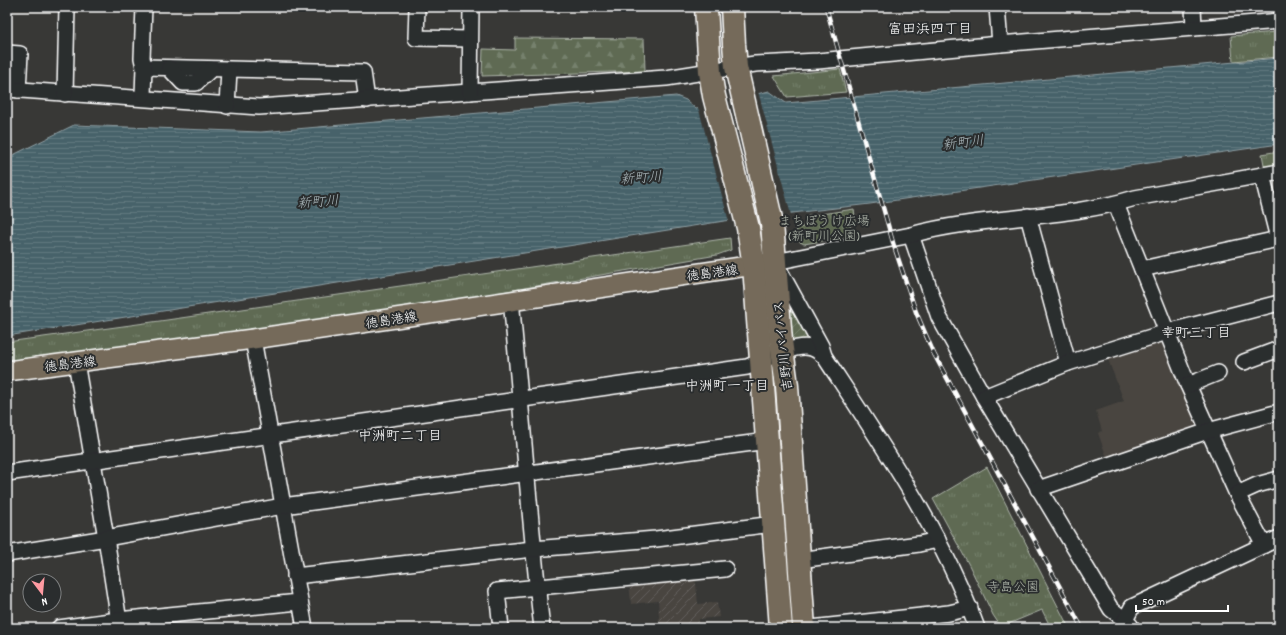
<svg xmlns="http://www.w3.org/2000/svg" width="1286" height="635" font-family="Dekko,'Klee One',sans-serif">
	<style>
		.built { fill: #494540 }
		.industrial { fill: url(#industrial-furrows) }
		.forest { fill: url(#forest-firs); stroke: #aeb5a9 }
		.park { fill: url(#park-tufts); stroke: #aeb5a9 }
		.garden { fill: url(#garden-furrows); stroke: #aeb5a9 }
		.water { fill: url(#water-rules); stroke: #90a1a6 }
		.pier { fill: #383836 }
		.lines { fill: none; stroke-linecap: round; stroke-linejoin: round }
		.minor-casing { stroke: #fff; stroke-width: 18 }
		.major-casing { stroke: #fff; stroke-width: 22 }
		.highway-casing { stroke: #fff; stroke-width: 25 }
		.minor { stroke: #2a2d2e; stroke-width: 15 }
		.major { stroke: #746a5a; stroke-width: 19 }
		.highway { stroke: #746a5a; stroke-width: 22 }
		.rail-casing { stroke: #fff; stroke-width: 4.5 }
		.rail { stroke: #2a2d2e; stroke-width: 3; stroke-dasharray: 9; stroke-linecap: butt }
		.labels { text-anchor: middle; stroke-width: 4; stroke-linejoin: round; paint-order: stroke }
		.park-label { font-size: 13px; fill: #aeb5a9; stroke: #2a2d2e }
		.street-label { font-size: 13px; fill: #fff; stroke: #2a2d2e }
		.neighbourhood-label { font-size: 14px; fill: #fff; stroke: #2a2d2e }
		.water-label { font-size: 14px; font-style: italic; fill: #acb8bc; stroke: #2a2d2e }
	</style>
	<defs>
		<pattern id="industrial-furrows" width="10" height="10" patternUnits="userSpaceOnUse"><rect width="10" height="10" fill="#494540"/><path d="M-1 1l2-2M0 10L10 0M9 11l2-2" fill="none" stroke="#64615d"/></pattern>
		<pattern id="forest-firs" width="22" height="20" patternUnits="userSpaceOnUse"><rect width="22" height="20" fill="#5e6b53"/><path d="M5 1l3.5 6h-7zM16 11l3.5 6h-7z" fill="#76816d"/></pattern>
		<pattern id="park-tufts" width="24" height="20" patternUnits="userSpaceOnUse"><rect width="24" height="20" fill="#5e6b53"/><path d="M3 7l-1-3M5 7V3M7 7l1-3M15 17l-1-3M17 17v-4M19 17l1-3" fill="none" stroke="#76816d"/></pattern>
		<pattern id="garden-furrows" width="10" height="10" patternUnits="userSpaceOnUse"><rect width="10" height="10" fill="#5e6b53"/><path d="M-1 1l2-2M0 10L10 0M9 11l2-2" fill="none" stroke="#76816d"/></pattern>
		<pattern id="water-rules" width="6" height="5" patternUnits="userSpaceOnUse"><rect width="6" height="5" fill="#46626a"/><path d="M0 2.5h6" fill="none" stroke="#627a80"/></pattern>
	</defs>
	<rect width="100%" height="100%" fill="#383836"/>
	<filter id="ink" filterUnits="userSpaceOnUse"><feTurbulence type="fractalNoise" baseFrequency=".025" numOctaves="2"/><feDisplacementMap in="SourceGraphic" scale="8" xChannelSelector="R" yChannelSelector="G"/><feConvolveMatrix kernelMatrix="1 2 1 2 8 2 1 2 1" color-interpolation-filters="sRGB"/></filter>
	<g filter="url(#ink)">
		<path class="built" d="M1164 337 1202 428 1107 458 1098 433 1102 431 1096 411 1124 401 1107 357Z"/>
		<path class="industrial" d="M695 574 698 604 717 602 719 617 699 619V628H660L658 601 631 604 629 581Z"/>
		<path class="forest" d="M515 38 644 39 645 71 482 76 483 49 515 50Z"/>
		<g class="park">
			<path d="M1276 32 1279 34V57L1233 61 1231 36Z"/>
			<path d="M840 69 846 92 787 97 774 76Z"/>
			<path d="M1279 151V167L1265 170 1262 154Z"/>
			<path d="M854 209 856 224H850L851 236 804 244 800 242 796 228 803 227 808 216Z"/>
			<path d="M730 238 731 250 717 255 356 317 7 364V342L167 320Z"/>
			<path d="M987 467 1069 628H1051L1042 610 1001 627 993 615 969 565 933 499Z"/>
		</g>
		<path class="garden" d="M794 311 810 340 792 342 790 312Z"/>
		<path class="water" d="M1279 58V144L870 204 724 221 7 336V158L74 125 261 132 676 96 686 100 696 109 769 91 786 103Z"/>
		<path class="pier" d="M758 91 791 215 729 222 699 110 697 107Z"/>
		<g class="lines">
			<defs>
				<g id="minor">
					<path d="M417 7 416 38 470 39"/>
					<path d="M997 7 1000 44"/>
					<path d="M1193 7 1194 28"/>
					<path d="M7 53 20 54 18 90"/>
					<path d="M144 67 363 72 367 100"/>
					<path d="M169 68 183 83H196L211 69"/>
					<path d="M7 89 259 107 666 78 755 64 818 61 1000 44 1279 21"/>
					<path d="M470 92 471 7"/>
					<path d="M65 94 67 7"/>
					<path d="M143 95 144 67 142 58 144 7"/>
					<path d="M227 106 229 70"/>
					<path d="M1262 175 1279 242"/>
					<path d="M1116 204 1188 385 1237 494 1264 545"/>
					<path d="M1028 216 1068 363"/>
					<path d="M911 235 939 317 984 397 1111 609 1125 620"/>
					<path d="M1142 269 1278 239"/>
					<path d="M511 300C522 410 529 519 542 628"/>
					<path d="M253 339 305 628"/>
					<path d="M76 362 106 538 120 628"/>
					<path d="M1244 362 1279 349"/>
					<path d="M1188 385 1218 373"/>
					<path d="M984 397 1068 363 1167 332 1279 303"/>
					<path d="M7 473 747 367C763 361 795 343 811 348 816 349 820 353 824 356"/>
					<path d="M1038 489 1208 431 1279 412"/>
					<path d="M1237 494 1257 485 1279 479"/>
					<path d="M7 554 106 538 283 506 767 441"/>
					<path d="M799 560 919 544 938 540"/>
					<path d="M295 576 533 549 656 539 773 524"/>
					<path d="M59 628 118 620 299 602"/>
					<path d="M501 628 497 591 725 569"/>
					<path d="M811 628 949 613 970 608"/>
					<path d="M977 628C941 530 881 443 824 356L821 346 775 262 911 235C984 215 1063 220 1135 198L1279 172"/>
					<path d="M1132 628 1130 625 1125 620 1132 607 1264 545 1279 538"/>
				</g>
				<path id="major" d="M7 371 253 339 768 263"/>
				<g id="highway">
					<path d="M706 7 710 72 714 96 748 228 754 266 781 628"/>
					<path d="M732 7 734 44 736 67 772 223 781 341 787 386 804 628"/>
				</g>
			</defs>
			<use href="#minor" class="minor-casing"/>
			<use href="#major" class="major-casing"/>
			<use href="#highway" class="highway-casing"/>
			<use href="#minor" class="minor"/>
			<use href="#major" class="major"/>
			<use href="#highway" class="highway"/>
			<defs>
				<path id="rail" d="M826 7 894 246 916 312 934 354 1082 628"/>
			</defs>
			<use href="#rail" class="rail-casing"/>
			<use href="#rail" class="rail"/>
		</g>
	</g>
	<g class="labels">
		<g class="park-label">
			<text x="824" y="225">まちぼうけ広場<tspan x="824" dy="15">(新町川公園)</tspan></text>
			<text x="1013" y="591">寺島公園</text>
		</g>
		<g class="street-label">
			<text transform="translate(712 272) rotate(-8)" y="5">徳島港線</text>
			<text transform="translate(391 319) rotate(-9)" y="5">徳島港線</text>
			<text transform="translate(782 346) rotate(-96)" y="5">吉野川バイパス</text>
			<text transform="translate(70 363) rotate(-7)" y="5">徳島港線</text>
		</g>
		<g class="neighbourhood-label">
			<text x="930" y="33">富田浜四丁目</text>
			<text x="1196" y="337">幸町三丁目</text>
			<text x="727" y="390">中洲町一丁目</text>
			<text x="400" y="440">中洲町二丁目</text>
		</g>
		<g class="water-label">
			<text transform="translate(963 142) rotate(-7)" y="5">新町川</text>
			<text transform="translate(641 177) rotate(-4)" y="5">新町川</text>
			<text transform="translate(318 201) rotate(-4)" y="5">新町川</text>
		</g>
	</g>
	<rect width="1286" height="635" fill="none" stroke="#2a2d2e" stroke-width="24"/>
	<rect x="12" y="12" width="1262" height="611" fill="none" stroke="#fff" stroke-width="1.5" filter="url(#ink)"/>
	<g transform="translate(42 593) rotate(164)"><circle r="19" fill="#2a2d2e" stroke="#7f8182"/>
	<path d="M0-3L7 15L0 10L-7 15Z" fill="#ff9aa2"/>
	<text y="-6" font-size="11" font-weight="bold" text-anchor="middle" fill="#ffffff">N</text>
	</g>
	<path d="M1136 605v6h92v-6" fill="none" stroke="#ffffff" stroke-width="2"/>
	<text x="1142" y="605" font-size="12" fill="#ffffff" stroke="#2a2d2e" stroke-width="3" paint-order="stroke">50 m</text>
</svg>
